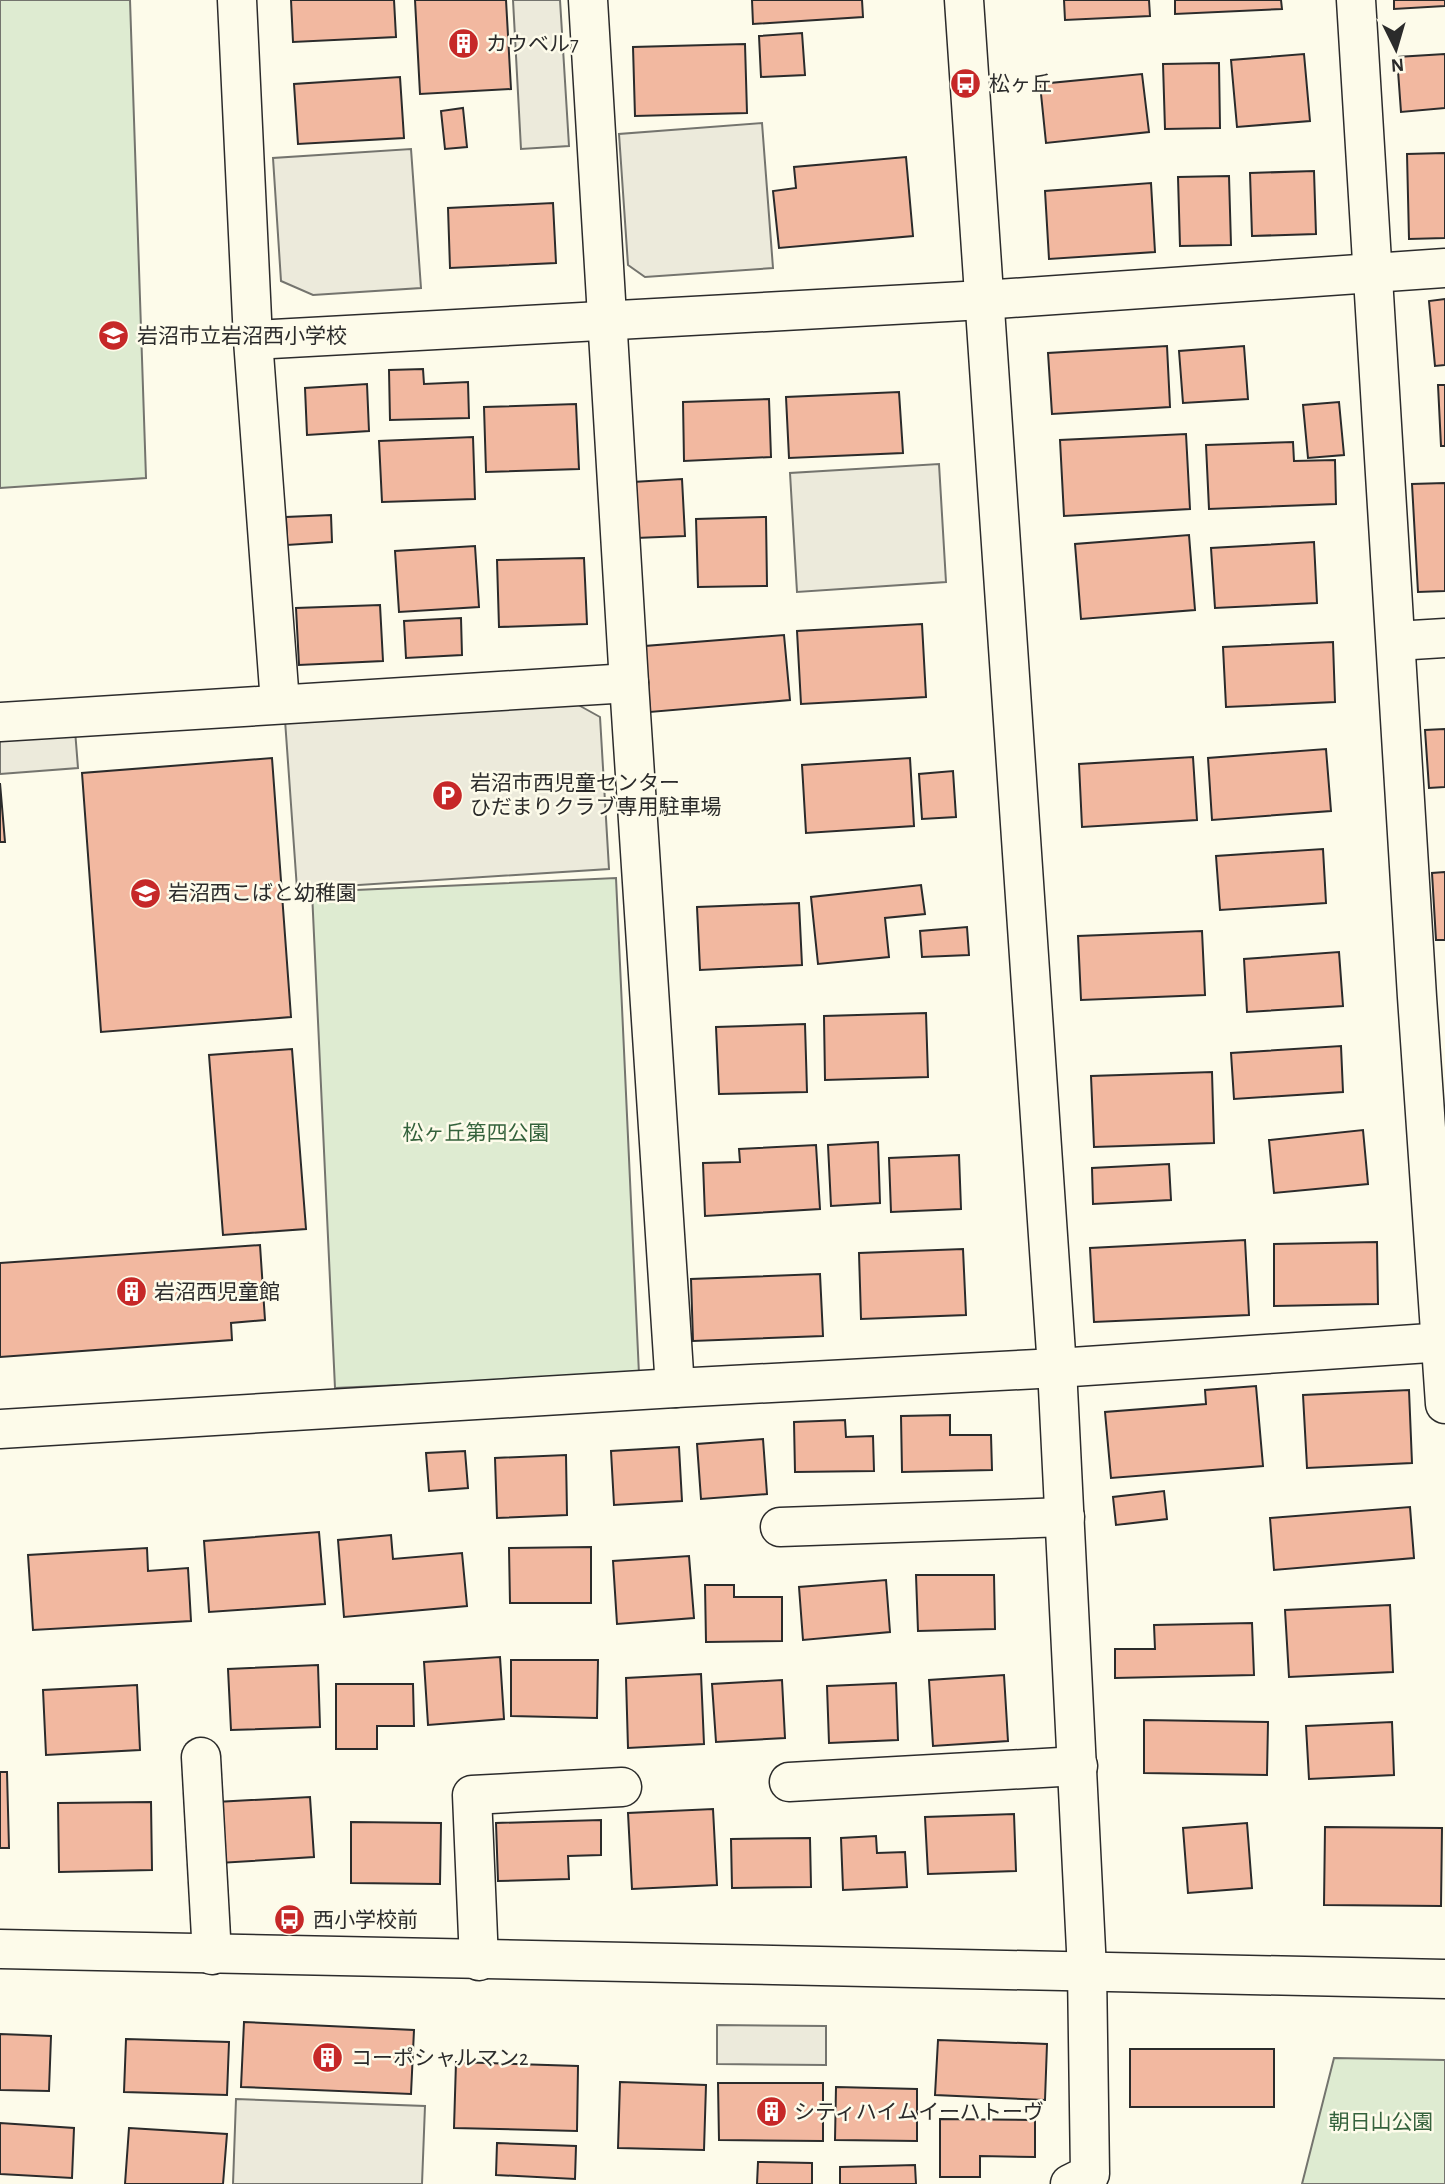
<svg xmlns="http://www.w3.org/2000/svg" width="1445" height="2184" font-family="'Alegreya Sans','Noto Sans JP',sans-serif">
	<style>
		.green { fill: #deebd1; stroke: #74746e; stroke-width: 2 }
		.parking { fill: #eceadb; stroke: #74746e; stroke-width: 2 }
		.building { fill: #f2b8a0; stroke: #2b2b2b; stroke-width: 2 }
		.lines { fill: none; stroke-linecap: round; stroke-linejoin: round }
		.street-casing { stroke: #2b2b2b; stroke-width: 41 }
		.secondary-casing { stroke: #2b2b2b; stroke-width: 41 }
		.street { stroke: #fdfbea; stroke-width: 38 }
		.secondary { stroke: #fdfbea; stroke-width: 38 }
		.labels { text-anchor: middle; stroke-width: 5; stroke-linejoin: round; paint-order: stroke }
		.poi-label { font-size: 21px; fill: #2b2b2b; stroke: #fdfbea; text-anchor: start }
		.park-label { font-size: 21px; fill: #34623c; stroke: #fdfbea }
	</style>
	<rect width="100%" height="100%" fill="#fdfbea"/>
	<g class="green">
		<path d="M0 0H130L146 478 0 488Z"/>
		<path d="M616 878 639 1374 335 1388 312 892Z"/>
		<path d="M1334 2058 1445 2060V2184H1302Z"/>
	</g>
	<g class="parking">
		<path d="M513 0H560L569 146 521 149Z"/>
		<path d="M762 123 773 268 645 277 628 265 619 134Z"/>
		<path d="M411 149 421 288 313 295 281 281 273 158Z"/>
		<path d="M939 464 946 582 797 592 790 473Z"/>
		<path d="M573 702 600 717 609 869 297 889 285 720Z"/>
		<path d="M75 730 78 768 0 774V735Z"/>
		<path d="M717 2025 826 2026V2065L717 2064Z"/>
		<path d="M236 2099 425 2106 422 2184H233Z"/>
	</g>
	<g class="building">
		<path d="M291 0H394L396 37 293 42Z"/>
		<path d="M415 0H506L511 89 420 94Z"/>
		<path d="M752 0H862L863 17 753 24Z"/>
		<path d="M1064 0H1149L1150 16 1065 20Z"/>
		<path d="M1175 0H1281L1282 9 1175 14Z"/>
		<path d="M1394 0H1445V6L1394 9Z"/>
		<path d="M802 33 805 75 761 77 759 36Z"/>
		<path d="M745 44 747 113 635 116 633 47Z"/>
		<path d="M1304 54 1310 121 1237 127 1231 60Z"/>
		<path d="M1445 54V108L1401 112 1397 57Z"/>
		<path d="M1219 63 1220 128 1165 129 1163 64Z"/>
		<path d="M1142 74 1149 132 1046 143 1040 84Z"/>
		<path d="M400 77 404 138 298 144 294 84Z"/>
		<path d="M463 108 467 147 445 149 441 111Z"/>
		<path d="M1445 153V238L1409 239 1407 154Z"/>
		<path d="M906 157 913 236 779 248 773 191 796 188 794 167Z"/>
		<path d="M1314 171 1316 234 1252 236 1250 173Z"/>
		<path d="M1229 176 1231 245 1180 246 1178 177Z"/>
		<path d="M1151 183 1155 252 1049 259 1045 191Z"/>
		<path d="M553 203 556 263 450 268 448 208Z"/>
		<path d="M1445 299V365L1435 366 1429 301Z"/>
		<path d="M1167 346 1170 407 1052 414 1048 353Z"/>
		<path d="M1244 346 1248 399 1183 403 1179 351Z"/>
		<path d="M423 369 424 384 468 382 469 418 390 420 389 370Z"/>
		<path d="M367 384 369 431 307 435 305 388Z"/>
		<path d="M1438 385H1445V446H1441Z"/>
		<path d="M899 392 903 453 789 458 786 397Z"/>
		<path d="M769 399 771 457 684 461 683 402Z"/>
		<path d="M1339 402 1344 455 1308 458 1303 405Z"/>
		<path d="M576 404 579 469 486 472 484 407Z"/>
		<path d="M1186 434 1190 509 1064 516 1060 440Z"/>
		<path d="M473 437 475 499 382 502 379 441Z"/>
		<path d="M1293 442 1294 461 1335 460 1336 504 1209 509 1206 445Z"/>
		<path d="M682 479 685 536 636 538 633 482Z"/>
		<path d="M1445 483V591L1418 592 1412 484Z"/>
		<path d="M331 515 332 542 287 545 286 517Z"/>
		<path d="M766 517 767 586 698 587 696 519Z"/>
		<path d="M1189 535 1195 610 1081 619 1075 544Z"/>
		<path d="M1314 542 1317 603 1215 608 1211 548Z"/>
		<path d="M475 546 479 607 399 612 395 551Z"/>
		<path d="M584 558 587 624 499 627 497 560Z"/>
		<path d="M380 605 383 661 299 665 296 608Z"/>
		<path d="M461 618 462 655 406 658 404 621Z"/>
		<path d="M922 624 926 697 801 704 797 631Z"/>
		<path d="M784 635 790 700 650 712 645 646Z"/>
		<path d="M1333 642 1335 702 1226 707 1223 647Z"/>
		<path d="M1445 729V787L1429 788 1425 730Z"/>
		<path d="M1326 749 1331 811 1212 820 1208 758Z"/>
		<path d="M1193 757 1197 820 1082 827 1079 764Z"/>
		<path d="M272 758 291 1017 101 1032 82 773Z"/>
		<path d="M910 758 914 826 806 833 802 765Z"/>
		<path d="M953 771 956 817 922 819 919 774Z"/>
		<path d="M0 783 5 842H0Z"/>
		<path d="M1323 849 1326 903 1220 910 1216 856Z"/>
		<path d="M1445 872V940H1436L1432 873Z"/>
		<path d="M921 885 925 914 885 918 889 957 818 964 811 897Z"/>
		<path d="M799 903 802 965 700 970 697 907Z"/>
		<path d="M967 927 969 955 922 957 920 931Z"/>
		<path d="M1202 931 1205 995 1081 1000 1078 936Z"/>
		<path d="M1339 952 1343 1006 1247 1012 1244 959Z"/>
		<path d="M926 1013 928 1077 825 1080 824 1016Z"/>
		<path d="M805 1024 807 1092 719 1094 716 1027Z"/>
		<path d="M1341 1046 1343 1092 1234 1099 1231 1053Z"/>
		<path d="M292 1049 306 1229 223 1235 209 1055Z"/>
		<path d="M1212 1072 1214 1143 1094 1147 1091 1076Z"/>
		<path d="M1363 1130 1368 1184 1274 1193 1269 1140Z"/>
		<path d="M878 1142 880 1203 831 1206 828 1145Z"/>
		<path d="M816 1145 820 1209 705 1216 703 1163 740 1162 739 1149Z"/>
		<path d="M959 1155 961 1209 891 1212 889 1158Z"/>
		<path d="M1169 1164 1171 1200 1093 1204 1092 1168Z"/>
		<path d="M1245 1240 1249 1315 1094 1322 1090 1248Z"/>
		<path d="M1377 1242 1378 1304 1274 1306V1244Z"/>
		<path d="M260 1245 265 1320 231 1323 232 1340 0 1357V1263Z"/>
		<path d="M963 1249 966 1315 861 1319 859 1253Z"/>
		<path d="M820 1274 823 1336 693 1341 691 1279Z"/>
		<path d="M1256 1386 1263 1466 1111 1478 1105 1412 1206 1404 1205 1390Z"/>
		<path d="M1409 1390 1412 1463 1307 1468 1303 1395Z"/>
		<path d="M950 1415V1435H991L992 1470 902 1472 901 1416Z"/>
		<path d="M845 1420 846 1437 873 1436 874 1471 795 1472 794 1422Z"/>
		<path d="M763 1439 767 1494 701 1499 697 1444Z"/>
		<path d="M679 1447 682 1501 614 1505 611 1451Z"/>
		<path d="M465 1451 468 1488 429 1491 426 1453Z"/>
		<path d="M566 1455 567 1515 497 1518 495 1458Z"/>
		<path d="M1164 1491 1167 1519 1116 1525 1113 1497Z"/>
		<path d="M1410 1507 1414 1558 1274 1570 1270 1518Z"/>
		<path d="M319 1532 325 1604 209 1612 204 1541Z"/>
		<path d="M391 1535 393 1559 462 1553 467 1606 344 1617 338 1540Z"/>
		<path d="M591 1547V1603H510L509 1548Z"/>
		<path d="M147 1548 148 1571 188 1568 191 1621 33 1630 28 1555Z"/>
		<path d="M689 1556 694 1618 617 1624 613 1561Z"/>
		<path d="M916 1575H994L995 1629 918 1631Z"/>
		<path d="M886 1580 890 1632 803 1640 799 1587Z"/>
		<path d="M705 1585H734V1597H782V1641L706 1642Z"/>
		<path d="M1390 1605 1393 1672 1289 1677 1285 1610Z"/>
		<path d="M1252 1623 1254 1675 1115 1678V1649H1155L1154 1625Z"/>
		<path d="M500 1657 504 1719 428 1725 424 1662Z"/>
		<path d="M511 1660H598L597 1718 511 1716Z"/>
		<path d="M318 1665 320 1727 231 1730 228 1669Z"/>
		<path d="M701 1674 704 1744 628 1748 626 1678Z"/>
		<path d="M1004 1675 1008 1741 933 1746 929 1680Z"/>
		<path d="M782 1680 785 1738 716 1742 712 1684Z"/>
		<path d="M896 1683 898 1740 829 1743 827 1686Z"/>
		<path d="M336 1684H413L414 1726H377V1749H336Z"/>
		<path d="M137 1685 140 1750 46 1755 43 1690Z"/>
		<path d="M1144 1720 1268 1722 1267 1775 1144 1773Z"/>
		<path d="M1392 1722 1394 1775 1309 1779 1306 1726Z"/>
		<path d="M0 1772H7L9 1848H0Z"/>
		<path d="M310 1797 314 1857 219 1863 216 1802Z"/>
		<path d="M151 1802 152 1870 59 1872 58 1803Z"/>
		<path d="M713 1809 717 1885 632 1889 628 1813Z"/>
		<path d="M1014 1814 1016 1871 928 1874 925 1817Z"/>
		<path d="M601 1820V1855L568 1856 569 1879 498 1881 496 1823Z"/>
		<path d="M351 1822 441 1823 440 1884 351 1883Z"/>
		<path d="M1247 1823 1252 1888 1188 1893 1183 1828Z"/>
		<path d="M1325 1827 1442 1828 1441 1906 1324 1905Z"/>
		<path d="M876 1836 877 1853 905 1852 907 1887 843 1890 841 1838Z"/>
		<path d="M810 1838 811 1887 732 1888 731 1839Z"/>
		<path d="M244 2022 414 2030 411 2094 241 2087Z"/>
		<path d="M0 2034 51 2036 49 2091 0 2090Z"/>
		<path d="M126 2039 229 2042 227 2095 124 2092Z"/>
		<path d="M938 2040 1047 2044 1045 2100 935 2095Z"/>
		<rect x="1130" y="2049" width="144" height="58"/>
		<path d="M456 2062 578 2066 577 2131 454 2128Z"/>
		<path d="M620 2082 706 2085 704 2150 618 2148Z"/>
		<path d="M718 2083H823V2141L719 2140Z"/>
		<path d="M836 2087 917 2089V2141L835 2140Z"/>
		<path d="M940 2119 1035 2120V2157L980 2156V2177H940Z"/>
		<path d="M0 2123 74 2128 72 2178 0 2174Z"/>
		<path d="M129 2128 227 2134 223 2184H125Z"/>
		<path d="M497 2143 576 2146 575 2179 496 2175Z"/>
		<path d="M758 2162 812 2163V2184H757Z"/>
		<path d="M915 2165 916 2184H840V2167Z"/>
	</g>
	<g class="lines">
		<defs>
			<g id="street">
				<path d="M237 0 253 340 280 703"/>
				<path d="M588 0 629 683 675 1388"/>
				<path d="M1356 0 1417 997 1445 1404"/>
				<path d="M253 340 983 300 1445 268"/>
				<path d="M1396 641 1445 638"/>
				<path d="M0 722 629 683"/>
				<path d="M0 1429 675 1388 1057 1368 1445 1342"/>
				<path d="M780 1527 1065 1517"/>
				<path d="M201 1757 212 1955"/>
				<path d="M789 1782 1078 1766"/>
				<path d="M479 1961 472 1795 622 1787"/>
				<path d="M1070 2184 1090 2174 1087 1970"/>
			</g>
			<g id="secondary">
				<path d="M964 0 1057 1368 1087 1970"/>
				<path d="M0 1949C482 1963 963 1965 1445 1979"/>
			</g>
		</defs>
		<use href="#street" class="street-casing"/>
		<use href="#secondary" class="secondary-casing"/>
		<use href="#street" class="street"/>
		<use href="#secondary" class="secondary"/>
	</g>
	<defs>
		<symbol id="building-disc" viewBox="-11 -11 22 22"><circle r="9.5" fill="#c62828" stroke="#fdfbea"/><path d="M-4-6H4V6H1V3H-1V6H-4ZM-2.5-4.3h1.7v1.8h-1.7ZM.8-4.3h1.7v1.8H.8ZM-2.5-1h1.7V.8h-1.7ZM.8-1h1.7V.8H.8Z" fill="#fff"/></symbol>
		<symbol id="bus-disc" viewBox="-11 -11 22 22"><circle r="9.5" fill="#c62828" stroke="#fdfbea"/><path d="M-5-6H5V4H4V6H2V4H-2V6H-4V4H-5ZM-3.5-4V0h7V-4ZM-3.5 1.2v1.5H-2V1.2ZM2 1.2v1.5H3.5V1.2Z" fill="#fff"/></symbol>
		<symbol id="school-disc" viewBox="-11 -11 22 22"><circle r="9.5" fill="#c62828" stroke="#fdfbea"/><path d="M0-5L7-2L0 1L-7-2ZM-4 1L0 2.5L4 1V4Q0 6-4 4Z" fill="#fff"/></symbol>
		<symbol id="parking-disc" viewBox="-11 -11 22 22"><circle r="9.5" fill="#c62828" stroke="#fdfbea"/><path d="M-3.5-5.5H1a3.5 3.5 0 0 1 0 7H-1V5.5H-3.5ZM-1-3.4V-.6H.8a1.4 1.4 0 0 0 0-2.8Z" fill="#fff"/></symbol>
	</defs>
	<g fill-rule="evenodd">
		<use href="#building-disc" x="446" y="26" width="35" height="35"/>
		<use href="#bus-disc" x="948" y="66" width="35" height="35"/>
		<use href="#school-disc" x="96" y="318" width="35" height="35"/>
		<use href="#parking-disc" x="430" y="778" width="35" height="35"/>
		<use href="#school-disc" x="128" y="876" width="35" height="35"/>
		<use href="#building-disc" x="114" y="1274" width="35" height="35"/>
		<use href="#bus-disc" x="272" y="1902" width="35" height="35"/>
		<use href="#building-disc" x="310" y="2040" width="35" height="35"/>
		<use href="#building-disc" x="754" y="2094" width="35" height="35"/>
	</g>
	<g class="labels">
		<g class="poi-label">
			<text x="486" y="51">カウベル7</text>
			<text x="989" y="91">松ヶ丘</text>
			<text x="137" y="343">岩沼市立岩沼西小学校</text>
			<text x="470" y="790">岩沼市西児童センター<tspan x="470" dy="24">ひだまりクラブ専用駐車場</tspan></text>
			<text x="168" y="900">岩沼西こばと幼稚園</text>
			<text x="154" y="1299">岩沼西児童館</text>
			<text x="313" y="1927">西小学校前</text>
			<text x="351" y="2065">コーポシャルマン2</text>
			<text x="794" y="2119">シティハイムイーハトーヴ</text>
		</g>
		<g class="park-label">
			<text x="476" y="1140">松ヶ丘第四公園</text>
			<text x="1381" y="2129">朝日山公園</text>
		</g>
	</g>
	<g transform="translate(1396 49) rotate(175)" stroke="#fdfbea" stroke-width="5" paint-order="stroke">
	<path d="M0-5L12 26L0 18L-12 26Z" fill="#2b2b2b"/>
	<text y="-10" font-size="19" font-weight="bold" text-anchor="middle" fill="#2b2b2b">N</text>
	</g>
</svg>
